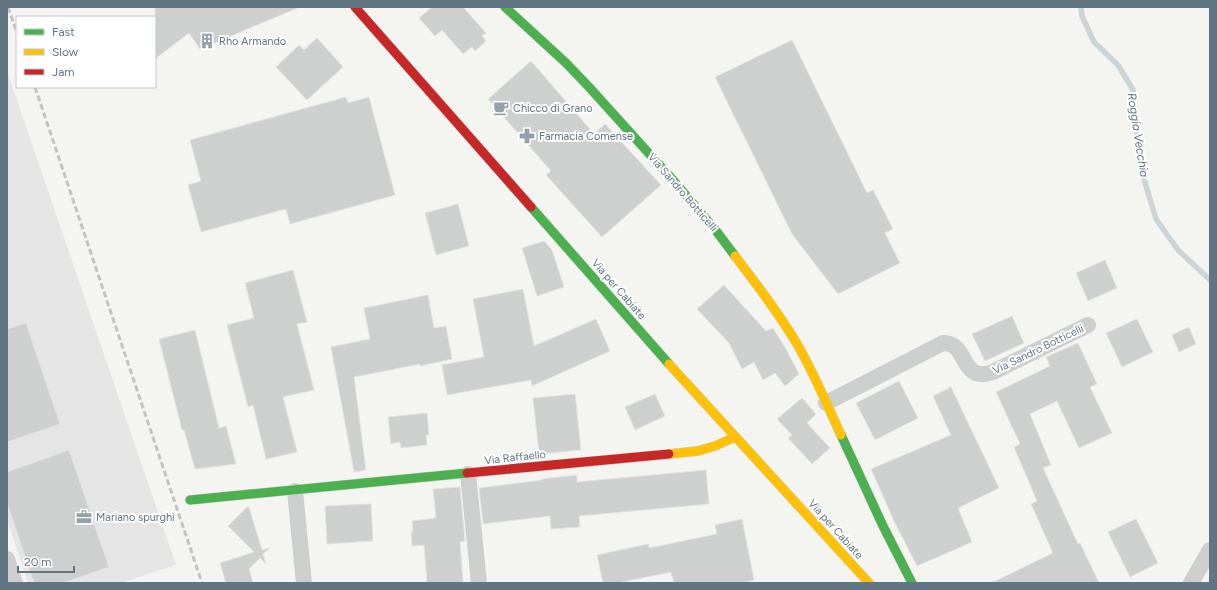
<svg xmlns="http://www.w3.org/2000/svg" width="1217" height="590" font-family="Figtree,sans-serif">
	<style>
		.built { fill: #e4e5e4 }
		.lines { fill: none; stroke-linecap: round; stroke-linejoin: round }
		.stream { stroke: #cbd4d6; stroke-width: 5.5 }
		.building { fill: #cecfcf; stroke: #e3e3e1 }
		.fast-casing { stroke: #d0d1d1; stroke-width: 10 }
		.slow-casing { stroke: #d0d1d1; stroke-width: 10 }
		.jam-casing { stroke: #d0d1d1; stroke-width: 10 }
		.street { stroke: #cdcece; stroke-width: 16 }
		.fast { stroke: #4caf50; stroke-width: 9 }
		.slow { stroke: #ffc107; stroke-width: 9 }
		.jam { stroke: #c62828; stroke-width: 9 }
		.rail { stroke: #c2c3c3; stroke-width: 3; stroke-dasharray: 6 3; stroke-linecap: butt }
		.labels { text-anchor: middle; stroke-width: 4; stroke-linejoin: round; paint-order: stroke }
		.poi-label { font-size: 11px; fill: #627583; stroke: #fff; text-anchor: start }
		.street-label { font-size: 11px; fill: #627583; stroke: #fff }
		.water-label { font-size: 12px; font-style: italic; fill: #5e7780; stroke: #fff }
	</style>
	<rect width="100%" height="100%" fill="#f4f4f1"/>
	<path class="built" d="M7 71 176 565 121 583H28L7 519Z"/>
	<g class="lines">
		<path class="stream" d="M1081 7 1082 16 1094 42 1118 65 1133 90 1140 166 1156 219 1178 250 1210 280"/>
	</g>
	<g class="building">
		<path d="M155 7H300L200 49 189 33 155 59Z"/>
		<path d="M432 7H463L486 33 482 36 486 41 475 51 472 47 463 54 442 30 435 36 419 18Z"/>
		<path d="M317 38 343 67 307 100 276 67 299 45 304 50Z"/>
		<path d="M792 40 867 193 873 190 893 229 885 233 900 263 838 294 792 234 715 77Z"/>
		<path d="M531 61 594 134 605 124 661 185 602 237 546 175 551 171 488 99Z"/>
		<path d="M346 97 348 103 369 97 395 195 290 224 286 209 201 232 188 185 201 181 190 140Z"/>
		<path d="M458 204 469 246 436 255 425 213Z"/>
		<path d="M544 241 552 250 564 287 537 296 522 248Z"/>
		<path d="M1105 260 1117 288 1088 301 1076 273Z"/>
		<path d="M293 270 307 322 297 324 314 390 283 397 297 452 266 459 253 405 248 407 227 325 254 318 245 283Z"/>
		<path d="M724 285 766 331 773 328 787 351 799 374 785 386 775 373 763 380 754 362 742 369 729 343 697 309Z"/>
		<path d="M523 289 534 346 596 319 610 351 532 386 531 380 447 395 442 365 484 357 473 299Z"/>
		<path d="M428 295 434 328 446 326 452 359 420 366V364L354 377 366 470 354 472 331 347 370 339 364 308Z"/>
		<path d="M1012 316 1024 343 985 361 972 334Z"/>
		<path d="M1137 319 1153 352 1122 367 1106 333Z"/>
		<path d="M26 323 60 424 7 442V329Z"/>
		<path d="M1189 327 1196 344 1179 352 1172 335Z"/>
		<path d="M195 330 219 428 226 426 236 464 195 469 184 430H182L159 339Z"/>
		<path d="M1078 343 1097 384 1090 387 1112 433 1079 448 1057 401 1030 414 1051 465 1043 468 1078 544 1080 543 1099 583H991L1053 553 1031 504 1037 501 1014 447 1020 444 996 392 1050 366 1046 357Z"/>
		<path d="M899 381 918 418 875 440 856 403Z"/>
		<path d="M951 387 999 488 958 508 972 542 917 566 894 521 871 469 951 435 933 396Z"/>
		<path d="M575 394 581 450 539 454 533 398Z"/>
		<path d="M655 394 665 416 635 430 625 407Z"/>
		<path d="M802 398 816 414 807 423 830 448 812 464 788 438 792 435 777 419Z"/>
		<path d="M427 413 429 435H426L427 445 401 448 400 442 391 444 388 417Z"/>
		<path d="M69 450 109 567 63 583H34L7 503V472Z"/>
		<path d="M706 470 709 504 579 516 580 527 551 529 550 516 483 524 479 488 542 480V479L577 475V482Z"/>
		<path d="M460 487 465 541 460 542 463 583H427L424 545 412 546 411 532H413L412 521 436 518 433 489Z"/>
		<path d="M371 504 373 541 327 544 325 506Z"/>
		<path d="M247 507H249L262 550 270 548 263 554 266 564 260 558 249 569 253 583H226L220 563 254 552 228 526Z"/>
		<path d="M742 519 754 580 742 583H674L671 572 618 583H603L597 555 648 544 649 548 717 534 715 525Z"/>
		<path d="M1136 519 1158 563 1130 577 1108 532Z"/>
	</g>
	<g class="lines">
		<defs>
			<g id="fast">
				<path d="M505 7 566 63 589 87 672 179 717 232 735 256"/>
				<path d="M531 207 669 364"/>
				<path d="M841 435 883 526 912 583"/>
				<path d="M190 500 467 473"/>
			</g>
			<g id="slow">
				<path d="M735 256C757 285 779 313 797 344 814 373 827 405 841 435"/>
				<path d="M669 364 869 583"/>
				<path d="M669 454 698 451 715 446 735 437"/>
			</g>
			<g id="jam">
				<path d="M355 7 531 207"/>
				<path d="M467 473 669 454"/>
			</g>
		</defs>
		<use href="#fast" class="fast-casing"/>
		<use href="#slow" class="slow-casing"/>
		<use href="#jam" class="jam-casing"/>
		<g class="street">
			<path d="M826 403 943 343C969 342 959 384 993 372L1088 325"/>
			<path d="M468 474 479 583"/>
			<path d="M295 491 304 583"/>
			<path d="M7 559 15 583"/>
			<path d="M1191 583 1210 550"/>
		</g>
		<use href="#fast" class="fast"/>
		<use href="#slow" class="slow"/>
		<use href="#jam" class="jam"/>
		<g class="rail">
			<path d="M8 7 17 33"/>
			<path d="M35 87 202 583"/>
		</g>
	</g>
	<defs>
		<symbol id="building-bare" viewBox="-9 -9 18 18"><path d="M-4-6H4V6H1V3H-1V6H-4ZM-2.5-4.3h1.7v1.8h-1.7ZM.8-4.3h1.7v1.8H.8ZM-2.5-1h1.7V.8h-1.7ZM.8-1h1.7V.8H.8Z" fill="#95a1aa" stroke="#fff" stroke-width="2.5" paint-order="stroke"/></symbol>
		<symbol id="cafe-bare" viewBox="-9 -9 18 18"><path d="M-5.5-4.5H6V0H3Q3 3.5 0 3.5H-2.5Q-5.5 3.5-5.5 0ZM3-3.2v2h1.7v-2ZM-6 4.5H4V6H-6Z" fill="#95a1aa" stroke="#fff" stroke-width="2.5" paint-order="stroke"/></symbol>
		<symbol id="pharmacy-bare" viewBox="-9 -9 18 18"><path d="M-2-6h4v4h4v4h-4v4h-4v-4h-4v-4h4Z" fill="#95a1aa" stroke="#fff" stroke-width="2.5" paint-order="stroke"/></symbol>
		<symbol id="office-bare" viewBox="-9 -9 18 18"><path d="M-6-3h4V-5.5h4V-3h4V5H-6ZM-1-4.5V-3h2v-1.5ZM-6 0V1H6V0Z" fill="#95a1aa" stroke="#fff" stroke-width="2.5" paint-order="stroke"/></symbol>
	</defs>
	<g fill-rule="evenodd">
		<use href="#building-bare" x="196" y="30" width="22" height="22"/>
		<use href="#cafe-bare" x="490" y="97" width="22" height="22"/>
		<use href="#pharmacy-bare" x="516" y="125" width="22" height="22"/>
		<use href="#office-bare" x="73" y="506" width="22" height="22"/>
	</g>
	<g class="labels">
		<g class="poi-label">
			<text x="219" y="45">Rho Armando</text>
			<text x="513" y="112">Chicco di Grano</text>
			<text x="539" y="140">Farmacia Comense</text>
			<text x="96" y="521">Mariano spurghi</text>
		</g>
		<g class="street-label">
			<text transform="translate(683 192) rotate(49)" y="4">Via Sandro Botticelli</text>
			<text transform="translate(619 289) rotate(49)" y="4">Via per Cabiate</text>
			<text transform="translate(1038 349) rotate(-26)" y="4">Via Sandro Botticelli</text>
			<text transform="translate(515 457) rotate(-6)" y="4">Via Raffaello</text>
			<text transform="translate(836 529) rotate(48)" y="4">Via per Cabiate</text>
		</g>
		<g class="water-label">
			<text transform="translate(1138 135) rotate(81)" y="4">Roggia Vecchia</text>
		</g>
	</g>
	<rect width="1217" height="590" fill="none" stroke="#627583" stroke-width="16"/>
	<rect x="16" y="16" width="140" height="72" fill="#ffffff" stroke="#c0c8cd"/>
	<rect x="24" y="29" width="20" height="6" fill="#4caf50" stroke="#c0c8cd"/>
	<text x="52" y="36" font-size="12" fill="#627583">Fast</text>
	<rect x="24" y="49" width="20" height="6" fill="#ffc107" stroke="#c0c8cd"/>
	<text x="52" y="56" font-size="12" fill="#627583">Slow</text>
	<rect x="24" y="69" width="20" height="6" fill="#c62828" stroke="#c0c8cd"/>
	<text x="52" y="76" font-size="12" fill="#627583">Jam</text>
	<path d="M18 566v6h56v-6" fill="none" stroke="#627583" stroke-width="2"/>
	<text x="24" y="566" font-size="12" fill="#627583" stroke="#ffffff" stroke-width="3" paint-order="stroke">20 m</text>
</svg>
